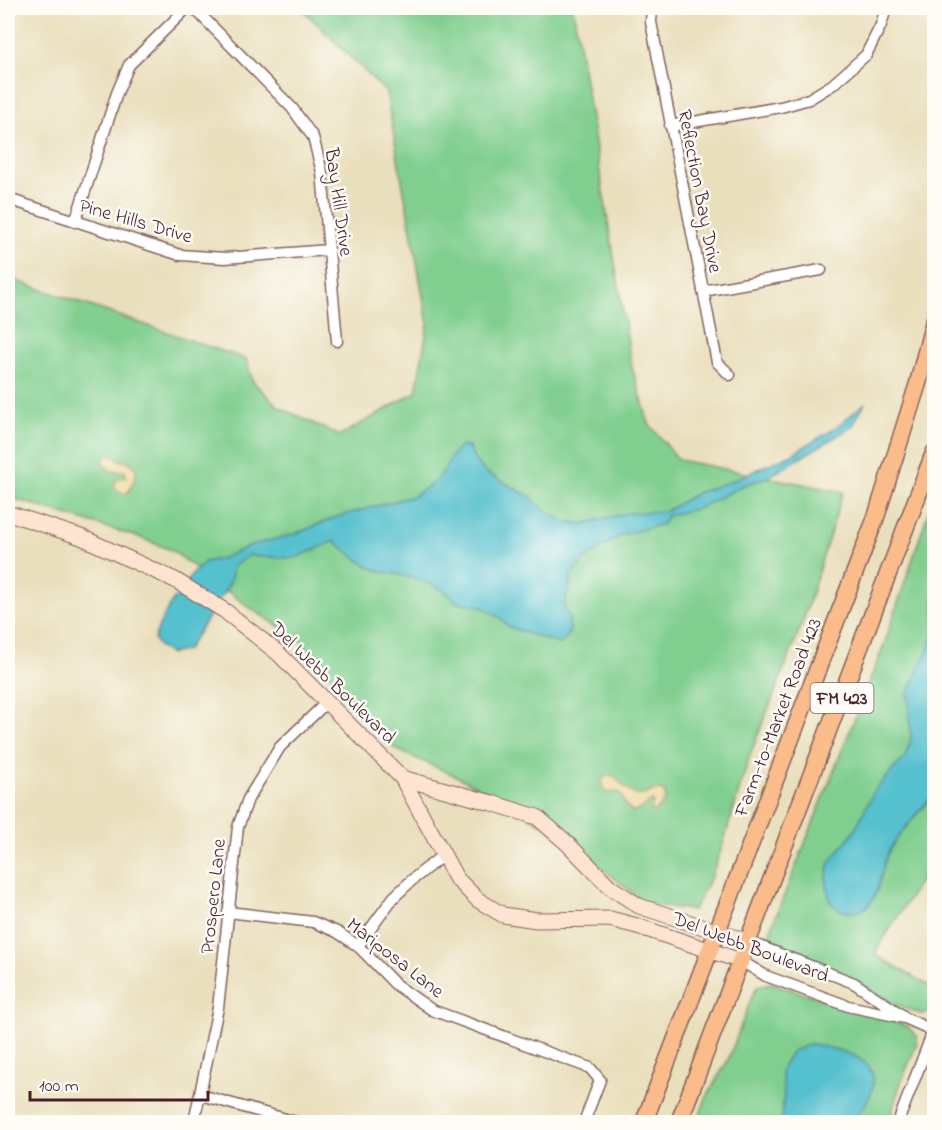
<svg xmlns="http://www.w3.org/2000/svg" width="942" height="1130" font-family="'Indie Flower',sans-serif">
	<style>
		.green { fill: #81cf8f; stroke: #66775d; stroke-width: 1.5 }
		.sand { fill: #eeda9e; stroke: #9c7c64; stroke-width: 1.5 }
		.water { fill: #54c0ce; stroke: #4f707c; stroke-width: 1.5 }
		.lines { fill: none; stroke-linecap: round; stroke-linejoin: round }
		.street-casing { stroke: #82625e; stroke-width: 13 }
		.secondary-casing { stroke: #82625e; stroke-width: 17 }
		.primary-casing { stroke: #82625e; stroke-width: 19 }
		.street { stroke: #fff; stroke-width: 10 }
		.secondary { stroke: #fde4d1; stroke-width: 15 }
		.primary { stroke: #fabc8b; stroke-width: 16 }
		.labels { text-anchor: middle; stroke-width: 5; stroke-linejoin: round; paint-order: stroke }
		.shield { fill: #fdfcf7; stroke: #806168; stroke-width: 1.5 }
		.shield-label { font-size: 18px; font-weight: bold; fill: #4a1f2b }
		.street-label { font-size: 20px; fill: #4a1f2b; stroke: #fdfcf7 }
	</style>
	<rect width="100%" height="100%" fill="#fdfcf7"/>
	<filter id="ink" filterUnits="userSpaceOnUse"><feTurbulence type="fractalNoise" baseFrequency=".0167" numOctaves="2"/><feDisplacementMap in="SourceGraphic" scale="12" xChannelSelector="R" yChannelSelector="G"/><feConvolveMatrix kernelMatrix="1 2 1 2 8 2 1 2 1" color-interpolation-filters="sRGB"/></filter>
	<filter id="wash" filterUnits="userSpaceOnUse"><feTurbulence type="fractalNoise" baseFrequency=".008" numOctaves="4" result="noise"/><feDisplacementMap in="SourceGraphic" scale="24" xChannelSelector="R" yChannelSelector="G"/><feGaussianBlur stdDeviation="1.35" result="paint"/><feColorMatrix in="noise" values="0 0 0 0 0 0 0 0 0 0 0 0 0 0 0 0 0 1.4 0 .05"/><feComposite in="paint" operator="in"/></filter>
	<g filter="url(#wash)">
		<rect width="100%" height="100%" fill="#eadfbc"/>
		<g class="green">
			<path d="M301 8H573L632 367 649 424 679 460 843 492 803 621 750 755 723 844 711 877 693 910 646 904 570 842 508 803 454 775 395 749 357 708 299 639 253 610 171 550 141 538 8 497V278L246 359 253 382 279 407 340 436 416 392 428 324 386 92Z"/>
			<path d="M934 495V859L874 954 933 988 934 1009 930 1013 921 1014 892 1003 780 949 772 943 770 931 884 645Z"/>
			<path d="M771 983 907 1026 917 1036V1043L900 1085 889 1122H697L706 1098 728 1060 753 994 758 986Z"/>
		</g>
		<g class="sand">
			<path d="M112 454 118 460 129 462 136 468V475L128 493H120L114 486 117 479 126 477 125 471H111L103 464 104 457Z"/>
			<path d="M606 776H613C621 782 627 792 637 795 649 798 653 784 665 793V800L655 812 651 810 653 802 652 801 639 810 632 812 624 803 622 796 618 792 606 793 602 786V780Z"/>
		</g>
		<g class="water">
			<path d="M865 403 852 427 770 476 744 485 699 508 667 516 663 524 621 535 583 560 572 575 564 607 569 617 570 630 567 637 560 644 509 627 499 617 484 608 472 604 457 603C444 586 421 580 400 575 393 573 384 573 377 570 361 564 348 552 335 541L295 558 259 557 250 555 233 567 230 583 187 650 170 654 160 648 154 639 160 623 172 602 193 573 205 562 223 558 249 546 295 534 336 517 413 496 431 485 443 472 452 455 461 446 469 447 474 459 485 472 531 497 542 508 563 521 582 524 627 513 666 511 697 493 729 482 792 454 834 429Z"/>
			<path d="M934 636V792C921 813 901 829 889 851 879 869 882 903 859 911 846 915 839 910 830 902L826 879 830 862 854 831 875 790 905 757 911 739 908 694Z"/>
			<path d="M811 1044C844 1050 892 1060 866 1103 861 1110 855 1121 847 1122 831 1126 799 1123 781 1122L784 1094 781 1071 784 1063 792 1051Z"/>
		</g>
	</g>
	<g filter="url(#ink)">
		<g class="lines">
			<defs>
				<g id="street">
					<path d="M194 8 292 108 313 137 322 172 337 341"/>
					<path d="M652 8 651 22 717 362 730 375"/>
					<path d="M670 126 781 107 809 99 832 85 866 55 881 25 886 8"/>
					<path d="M8 199 180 255 225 258 329 250"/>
					<path d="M75 222 117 93 129 65 187 8"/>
					<path d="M703 291 821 270"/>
					<path d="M228 912 313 922 337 932 358 946 395 984 432 1010 590 1068 600 1080 584 1122"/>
					<path d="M749 942 854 983 902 1015"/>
					<path d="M358 946 393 898 412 880 443 855"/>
					<path d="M741 961 766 976 848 1006 905 1018 934 1031"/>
					<path d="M201 1095 296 1122"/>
					<path d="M194 1122 218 1008 238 827 248 799 280 747 328 701"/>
					<path d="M898 1122 934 1029"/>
				</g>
				<g id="secondary">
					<path d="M8 513 81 537 175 580 225 611 278 653 402 778 456 878 478 900 503 915 537 920 610 919 637 926 741 961"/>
					<path d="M402 778 492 803 537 817 567 843 610 887 639 906 749 942"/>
				</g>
				<g id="primary">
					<path d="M644 1122 876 517 918 383 934 321"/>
					<path d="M679 1122 934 453"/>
				</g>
			</defs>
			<use href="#street" class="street-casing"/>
			<use href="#secondary" class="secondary-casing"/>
			<use href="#primary" class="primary-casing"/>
			<use href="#street" class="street"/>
			<use href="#secondary" class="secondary"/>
			<use href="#primary" class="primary"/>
		</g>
	</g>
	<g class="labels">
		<rect class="shield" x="810.5" y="683" width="63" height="30" rx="4.5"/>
		<g class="shield-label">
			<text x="842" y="704">FM 423</text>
		</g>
		<g class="street-label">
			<text transform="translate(701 191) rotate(79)" y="7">Reflection Bay Drive</text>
			<text transform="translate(340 202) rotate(82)" y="7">Bay Hill Drive</text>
			<text transform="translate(136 220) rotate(16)" y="7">Pine Hills Drive</text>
			<text transform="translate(334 682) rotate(44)" y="7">Del Webb Boulevard</text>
			<text transform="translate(777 717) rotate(-69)" y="7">Farm-to-Market Road 423</text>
			<text transform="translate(212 896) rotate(-84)" y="7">Prospero Lane</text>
			<text transform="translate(751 946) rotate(21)" y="7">Del Webb Boulevard</text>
			<text transform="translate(396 957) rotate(38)" y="7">Mariposa Lane</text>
		</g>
	</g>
	<rect width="942" height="1130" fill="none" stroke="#fdfcf7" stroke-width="30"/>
	<path d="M30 1091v9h178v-9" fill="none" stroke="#4a1f2b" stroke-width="3"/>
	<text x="39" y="1091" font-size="18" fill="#4a1f2b" stroke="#fdfcf7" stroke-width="4.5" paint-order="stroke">100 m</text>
</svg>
